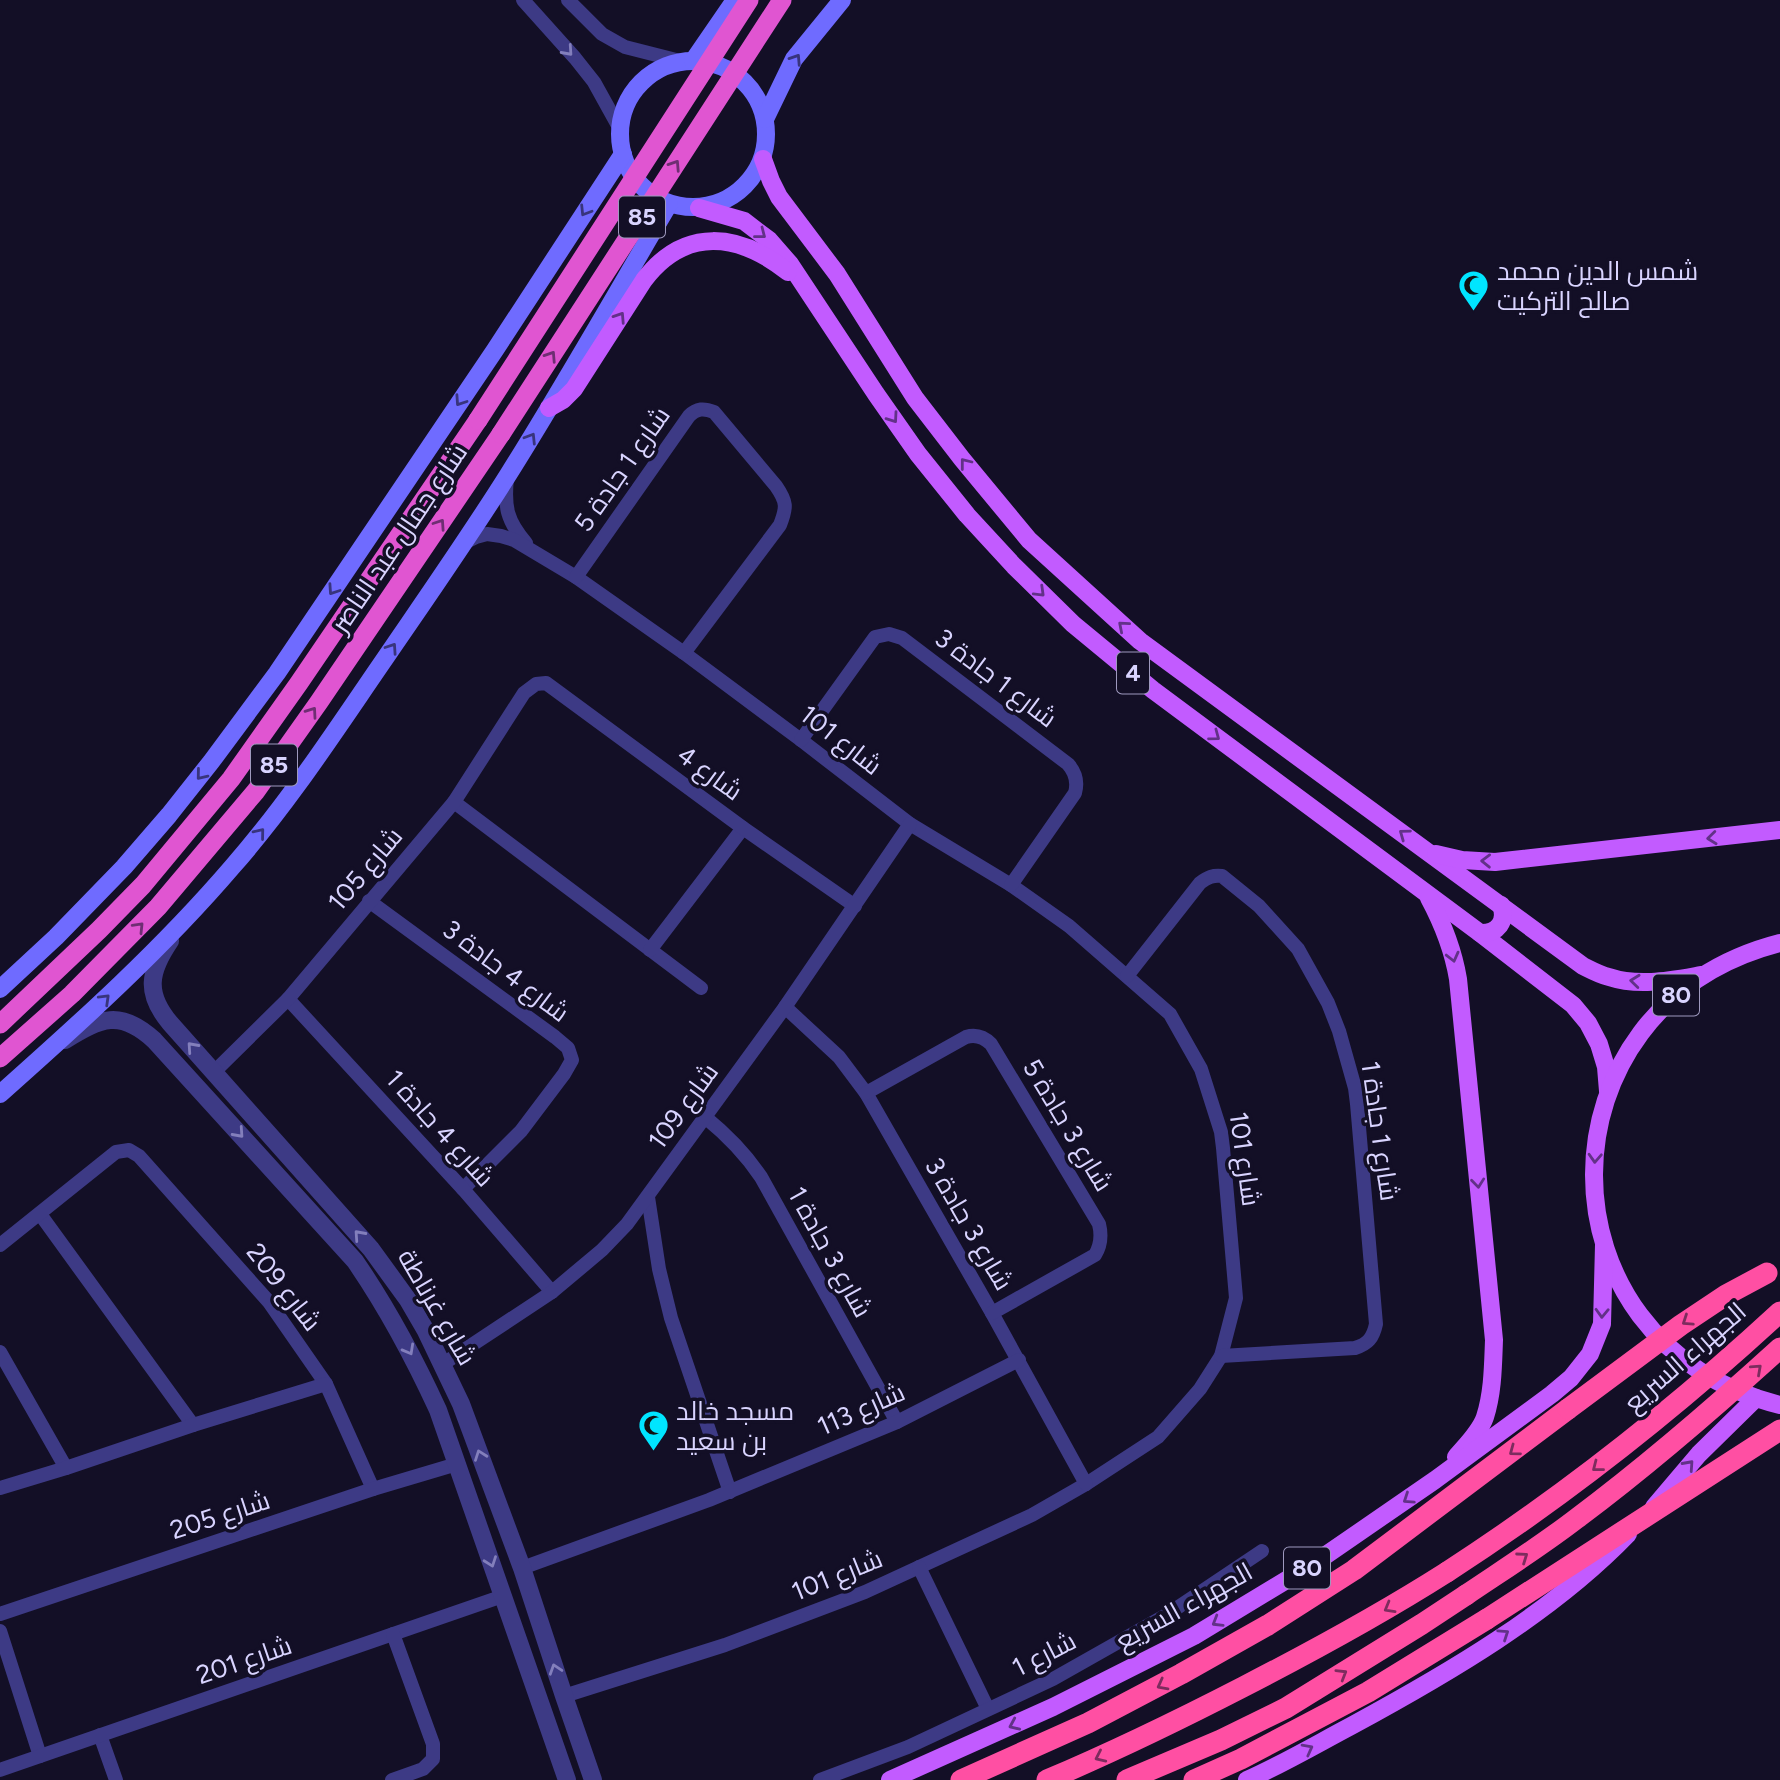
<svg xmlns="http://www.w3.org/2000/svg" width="1780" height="1780" font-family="Figtree,Cairo,sans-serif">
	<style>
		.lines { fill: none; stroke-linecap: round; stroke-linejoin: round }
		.minor { stroke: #3d3a85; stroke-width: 14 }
		.tertiary { stroke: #3d3a85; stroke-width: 18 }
		.secondary { stroke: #6f6bff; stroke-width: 18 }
		.primary { stroke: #c25bff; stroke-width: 18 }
		.trunk { stroke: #e055d1; stroke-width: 19 }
		.motorway { stroke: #ff4fa3; stroke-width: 21 }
		.trunk-bridge { stroke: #e055d1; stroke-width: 19 }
		.motorway-bridge { stroke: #ff4fa3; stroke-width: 21 }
		.oneway { stroke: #837fbc }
		.oneway2 { stroke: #38347d }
		.oneway3 { stroke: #6f2e73 }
		.oneway4 { stroke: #623188 }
		.oneway5 { stroke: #7d2c5e }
		.labels { text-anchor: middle; stroke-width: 7; stroke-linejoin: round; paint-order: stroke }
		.shield { fill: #130f26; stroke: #9e99be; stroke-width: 2 }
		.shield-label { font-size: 24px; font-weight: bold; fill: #d9d4ff }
		.poi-label { font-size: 26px; fill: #d9d4ff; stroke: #130f26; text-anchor: start }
		.street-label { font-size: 26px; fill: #d9d4ff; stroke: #130f26 }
	</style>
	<rect width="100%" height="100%" fill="#130f26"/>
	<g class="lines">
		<g class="minor">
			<path d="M523 0 575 58 594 82 620 129"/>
			<path d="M568 0 602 34 625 47 684 62"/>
			<path d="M507 478C504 507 507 521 526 543"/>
			<path d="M464 543 476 537 487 534 501 536 514 540 576 577 684 653 801 740 910 824 1011 885 1069 926 1170 1014 1201 1069 1221 1132 1223 1148 1236 1298 1221 1356 1200 1389 1158 1437 1086 1484 1032 1515 865 1592 725 1645 564 1696"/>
			<path d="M576 577 689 416C697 408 704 408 714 412L776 486C787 502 787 507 780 525L684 653"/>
			<path d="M801 740 875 637 889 634 902 638 1068 764C1076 773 1078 782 1075 793L1011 885"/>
			<path d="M454 802 701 988"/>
			<path d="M369 901 555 1037 568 1048 572 1060 564 1074 521 1131 463 1189"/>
			<path d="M650 950 743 828"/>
			<path d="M1127 976 1200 883C1208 877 1213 875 1222 876L1259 906 1298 949 1328 1003 1339 1031 1355 1088 1357 1104 1376 1324C1373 1338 1368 1344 1355 1348L1221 1356"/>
			<path d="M288 999 463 1189 552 1292"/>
			<path d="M785 1007 839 1057 866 1093 992 1313 1086 1484"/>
			<path d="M214 1072 288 999 454 802 524 693 536 684 546 683 743 828 855 906"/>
			<path d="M866 1093 966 1037C976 1034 984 1037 991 1044L1099 1224C1102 1236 1101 1245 1095 1255L992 1313"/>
			<path d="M705 1117C727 1135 745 1153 761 1177L897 1422"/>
			<path d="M648 1197 659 1269 671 1318 730 1492"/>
			<path d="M40 1214 193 1425"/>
			<path d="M0 1245 116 1152 129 1150 139 1156 269 1302 326 1384 373 1489"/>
			<path d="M0 1352 66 1468"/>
			<path d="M443 1364 552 1292 602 1250 627 1224 785 1007 910 824"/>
			<path d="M0 1488 66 1468 193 1425 326 1384"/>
			<path d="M919 1567 988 1709"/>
			<path d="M522 1568 709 1500 897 1422 1019 1360"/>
			<path d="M0 1614 373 1489 457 1464"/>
			<path d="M0 1631 40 1756"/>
			<path d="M100 1735 116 1780"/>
			<path d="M0 1770 503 1596"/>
			<path d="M392 1780 423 1769 433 1759V1744L393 1634"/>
			<path d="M820 1780 908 1747 1053 1679 1168 1614 1262 1551"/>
		</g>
		<g class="tertiary">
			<path d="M170 941C149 972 145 993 170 1023L371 1249 408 1300 426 1331 461 1404 522 1568 564 1696 593 1780"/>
			<path d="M65 1040C101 1018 120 1009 154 1040L355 1261C388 1309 414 1358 438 1410L567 1780"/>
		</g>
		<g class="secondary">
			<circle cx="693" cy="134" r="73"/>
			<path d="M693 61 735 0"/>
			<path d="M765 119 794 59 842 0"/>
			<path d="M0 989 56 937 124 867 169 815 211 762 277 673 495 350 623 154"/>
			<path d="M0 1094C81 1022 162 949 233 866 290 801 337 728 386 657 427 597 469 537 508 475 564 386 616 294 669 204"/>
		</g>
		<g class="primary">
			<path d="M763 159 771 181 779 197 837 274 915 398 962 459 1029 540 1140 641 1583 966C1591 970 1600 975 1609 977 1639 987 1672 980 1702 975"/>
			<path d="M699 208 744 221 769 240 790 264 876 394 918 454 967 515 1014 566 1073 624 1153 690 1480 933 1573 1005 1588 1023 1599 1044 1606 1067 1608 1091"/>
			<path d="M549 408 563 400 574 389 644 280C685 226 739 233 788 272"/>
			<path d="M1436 854 1462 860 1495 862 1780 830"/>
			<path d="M1429 898C1443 924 1453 949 1458 979L1494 1340C1493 1365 1493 1392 1485 1417 1480 1432 1466 1445 1456 1457"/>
			<path d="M1480 933C1498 934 1507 921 1501 905"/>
			<path d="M1780 943C1533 1006 1531 1343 1780 1405"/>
			<path d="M1654 1507 1699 1454 1756 1398"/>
			<path d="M890 1780 1053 1707 1194 1636 1313 1564 1435 1480 1552 1394 1571 1378 1590 1354 1602 1324 1604 1245"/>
			<path d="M1247 1780C1283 1764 1317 1744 1351 1726 1447 1674 1552 1613 1628 1534"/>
		</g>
		<g class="trunk">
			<path d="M0 1024 99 930 143 885 231 779 299 683 478 420"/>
			<path d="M0 1058 72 994 158 907 256 791 319 702 501 434"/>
		</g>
		<g class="motorway">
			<path d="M961 1780 1088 1723 1181 1674 1268 1625 1354 1570 1568 1409"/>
			<path d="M1047 1780C1113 1752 1179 1720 1243 1687 1313 1651 1381 1614 1447 1572"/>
			<path d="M1127 1780 1221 1740 1286 1708 1422 1624 1466 1595"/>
			<path d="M1194 1780 1241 1759 1368 1692 1487 1619"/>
		</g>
		<g class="trunk-bridge">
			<path d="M478 420 749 0"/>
			<path d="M501 434 782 0"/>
		</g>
		<g class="motorway-bridge">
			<path d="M1568 1409 1681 1325 1726 1295 1767 1273"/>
			<path d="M1447 1572C1566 1495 1676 1408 1780 1312"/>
			<path d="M1466 1595C1503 1570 1541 1546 1576 1519 1647 1466 1714 1408 1780 1348"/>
			<path d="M1487 1619 1780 1430"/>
		</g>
	</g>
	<defs><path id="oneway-chevron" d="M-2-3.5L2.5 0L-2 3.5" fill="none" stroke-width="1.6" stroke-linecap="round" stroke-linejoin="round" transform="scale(1.75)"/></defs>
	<g class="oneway">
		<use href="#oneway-chevron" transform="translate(568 51) rotate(48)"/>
		<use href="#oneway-chevron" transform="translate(192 1047) rotate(-132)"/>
		<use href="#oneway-chevron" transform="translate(239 1133) rotate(48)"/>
		<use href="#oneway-chevron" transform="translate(359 1235) rotate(-132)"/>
		<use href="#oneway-chevron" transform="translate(409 1350) rotate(61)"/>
		<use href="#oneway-chevron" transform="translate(480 1455) rotate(-110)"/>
		<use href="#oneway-chevron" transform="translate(491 1562) rotate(70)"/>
		<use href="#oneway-chevron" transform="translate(555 1669) rotate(-108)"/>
	</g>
	<g class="oneway2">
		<use href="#oneway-chevron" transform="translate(796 59) rotate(-57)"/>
		<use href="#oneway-chevron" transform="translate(585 211) rotate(122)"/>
		<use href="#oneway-chevron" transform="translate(460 401) rotate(124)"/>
		<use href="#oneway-chevron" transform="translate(531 438) rotate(-58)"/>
		<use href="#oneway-chevron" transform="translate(333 590) rotate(124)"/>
		<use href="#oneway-chevron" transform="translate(392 648) rotate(-56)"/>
		<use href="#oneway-chevron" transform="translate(201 775) rotate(129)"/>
		<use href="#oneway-chevron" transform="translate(260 833) rotate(-51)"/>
		<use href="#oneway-chevron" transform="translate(105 999) rotate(-44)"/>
	</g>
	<g class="oneway3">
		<use href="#oneway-chevron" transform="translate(675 165) rotate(-57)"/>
		<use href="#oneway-chevron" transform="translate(551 356) rotate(-57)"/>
		<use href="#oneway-chevron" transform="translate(440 524) rotate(-56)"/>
		<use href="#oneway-chevron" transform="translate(312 712) rotate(-55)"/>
		<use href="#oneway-chevron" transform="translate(139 927) rotate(-46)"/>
	</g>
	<g class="oneway4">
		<use href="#oneway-chevron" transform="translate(761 234) rotate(38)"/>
		<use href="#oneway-chevron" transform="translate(620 317) rotate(-57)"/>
		<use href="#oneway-chevron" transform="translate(893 418) rotate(55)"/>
		<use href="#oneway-chevron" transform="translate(965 463) rotate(-128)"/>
		<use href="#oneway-chevron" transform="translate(1040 592) rotate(44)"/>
		<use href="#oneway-chevron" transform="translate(1123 626) rotate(-139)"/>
		<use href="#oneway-chevron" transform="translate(1215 736) rotate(37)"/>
		<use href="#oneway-chevron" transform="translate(1404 834) rotate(-144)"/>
		<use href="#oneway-chevron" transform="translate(1712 838) rotate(174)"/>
		<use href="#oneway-chevron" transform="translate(1486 861) rotate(-179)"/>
		<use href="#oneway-chevron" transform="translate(1453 957) rotate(76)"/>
		<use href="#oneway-chevron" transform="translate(1635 981) rotate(-174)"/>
		<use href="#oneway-chevron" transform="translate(1595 1158) rotate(93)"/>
		<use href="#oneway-chevron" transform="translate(1478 1183) rotate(84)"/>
		<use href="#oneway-chevron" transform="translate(1602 1313) rotate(92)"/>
		<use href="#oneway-chevron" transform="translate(1689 1465) rotate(-48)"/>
		<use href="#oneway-chevron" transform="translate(1408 1499) rotate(146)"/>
		<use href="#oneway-chevron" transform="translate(1217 1622) rotate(149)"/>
		<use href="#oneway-chevron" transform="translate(1504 1634) rotate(-34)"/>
		<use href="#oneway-chevron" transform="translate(1014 1725) rotate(156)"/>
		<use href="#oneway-chevron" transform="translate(1308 1749) rotate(-28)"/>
	</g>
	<g class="oneway5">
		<use href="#oneway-chevron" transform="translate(1687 1321) rotate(146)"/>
		<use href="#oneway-chevron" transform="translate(1757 1369) rotate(-42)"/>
		<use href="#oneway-chevron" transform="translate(1514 1451) rotate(143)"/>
		<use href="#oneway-chevron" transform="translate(1597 1467) rotate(142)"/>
		<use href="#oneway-chevron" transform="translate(1523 1557) rotate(-35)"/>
		<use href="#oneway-chevron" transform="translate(1389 1608) rotate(150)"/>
		<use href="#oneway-chevron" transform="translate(1342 1674) rotate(-31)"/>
		<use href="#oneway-chevron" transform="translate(1162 1685) rotate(152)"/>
		<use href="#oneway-chevron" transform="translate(1100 1757) rotate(155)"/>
	</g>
	<defs>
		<symbol id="mosque-pin" viewBox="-11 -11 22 30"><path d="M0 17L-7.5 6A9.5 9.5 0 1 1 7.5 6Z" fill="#00e5ff" stroke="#130f26"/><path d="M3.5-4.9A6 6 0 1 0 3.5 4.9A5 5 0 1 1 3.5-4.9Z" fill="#111"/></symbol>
	</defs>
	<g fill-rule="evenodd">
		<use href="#mosque-pin" x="1456" y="268" width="35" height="47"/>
		<use href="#mosque-pin" x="636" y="1408" width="35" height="47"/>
	</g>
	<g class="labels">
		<g class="shield">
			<rect x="619" y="196.5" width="46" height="41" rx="5"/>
			<rect x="1117" y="652.5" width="32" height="41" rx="5"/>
			<rect x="251" y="744.5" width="46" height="41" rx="5"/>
			<rect x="1653" y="974.5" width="46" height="41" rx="5"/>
			<rect x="1284" y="1547.5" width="46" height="41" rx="5"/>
		</g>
		<g class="shield-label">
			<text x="642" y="225">85</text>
			<text x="1133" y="681">4</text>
			<text x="274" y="773">85</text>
			<text x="1676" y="1003">80</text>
			<text x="1307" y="1576">80</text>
		</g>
		<g class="poi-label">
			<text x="1497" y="280">شمس الدين محمد<tspan x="1497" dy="30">صالح التركيت</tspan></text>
			<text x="676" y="1420">مسجد خالد<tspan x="676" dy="30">بن سعيد</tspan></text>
		</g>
		<g class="street-label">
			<text transform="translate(622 469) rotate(-55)" y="9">شارع 1 جادة 5</text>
			<text transform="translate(399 538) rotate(-56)" y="9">شارع جمال عبد الناصر</text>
			<text transform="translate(996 678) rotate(37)" y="9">شارع 1 جادة 3</text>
			<text transform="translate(841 740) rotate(38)" y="9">شارع 101</text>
			<text transform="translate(710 773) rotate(36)" y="9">شارع 4</text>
			<text transform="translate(365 869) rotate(-50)" y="9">شارع 105</text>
			<text transform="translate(506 971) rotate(37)" y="9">شارع 4 جادة 3</text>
			<text transform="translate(683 1106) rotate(-54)" y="9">شارع 109</text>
			<text transform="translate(1068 1125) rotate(59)" y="9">شارع 3 جادة 5</text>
			<text transform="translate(440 1128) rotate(48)" y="9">شارع 4 جادة 1</text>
			<text transform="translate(1380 1131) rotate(82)" y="9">شارع 1 جادة 1</text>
			<text transform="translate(1245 1159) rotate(82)" y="9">شارع 101</text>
			<text transform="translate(969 1224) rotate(60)" y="9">شارع 3 جادة 3</text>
			<text transform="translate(830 1252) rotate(61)" y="9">شارع 3 جادة 1</text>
			<text transform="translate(284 1287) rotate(52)" y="9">شارع 209</text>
			<text transform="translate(437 1307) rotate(60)" y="9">شارع غرناطة</text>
			<text transform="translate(1685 1357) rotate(-41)" y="9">الجهراء السريع</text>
			<text transform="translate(861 1409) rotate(-24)" y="9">شارع 113</text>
			<text transform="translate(220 1515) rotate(-18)" y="9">شارع 205</text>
			<text transform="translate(837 1575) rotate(-22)" y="9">شارع 101</text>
			<text transform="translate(1184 1606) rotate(-29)" y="9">الجهراء السريع</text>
			<text transform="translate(1044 1654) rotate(-27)" y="9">شارع 1</text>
			<text transform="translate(244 1660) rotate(-19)" y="9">شارع 201</text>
		</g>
	</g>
</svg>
